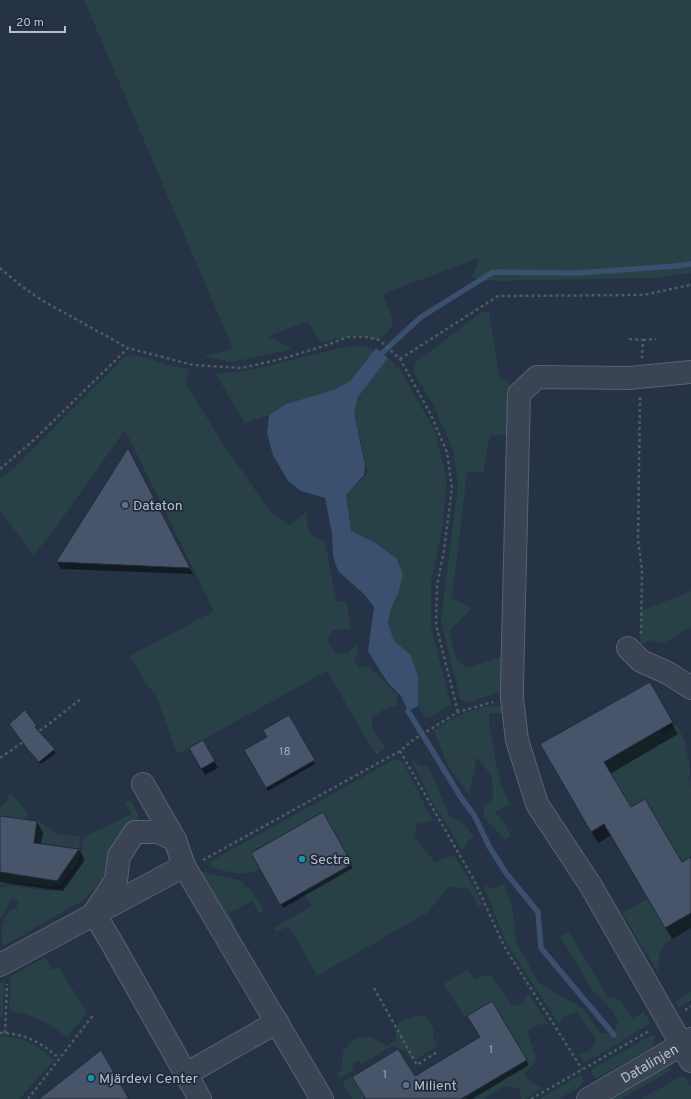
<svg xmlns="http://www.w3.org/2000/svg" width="691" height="1099" font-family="Overpass,sans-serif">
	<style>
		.green { fill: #284146 }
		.water { fill: #3b4f6e }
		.shadow { fill: #0007 }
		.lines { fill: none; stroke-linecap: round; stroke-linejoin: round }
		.stream { stroke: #3b4f6e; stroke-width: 5.5 }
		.building { fill: #485469; stroke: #212b3c }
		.minor-casing { stroke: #596272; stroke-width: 24 }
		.path { stroke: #475e62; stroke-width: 2.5; stroke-dasharray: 3 3; stroke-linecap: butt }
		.minor { stroke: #3b4454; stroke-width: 22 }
		.service-dot { fill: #5c6f8a; stroke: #1f293a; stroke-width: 1.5 }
		.culture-dot { fill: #0f9aa8; stroke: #1f293a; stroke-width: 1.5 }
		.labels { text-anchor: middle; stroke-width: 3.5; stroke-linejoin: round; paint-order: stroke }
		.number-label { font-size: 12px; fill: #9ca5b5 }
		.poi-label { font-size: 14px; fill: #b8c0ce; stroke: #1f293a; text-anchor: start }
		.street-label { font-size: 14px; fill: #b8c0ce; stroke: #1f293a }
	</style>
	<rect width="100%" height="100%" fill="#263245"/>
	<g class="green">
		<path d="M84 0H691V273L655 278 496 281 472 278 479 258 383 294C391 317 402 323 377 341 363 332 336 339 321 342L307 322 268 336 292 349 233 362 203 356 233 349Z"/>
		<path d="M482 312H489L499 376 510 383 507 435 490 436 483 472H467L452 598 471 608 449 632 456 659 466 668 503 656V693H497L467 703 460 699 441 620 458 486 453 450 433 404 413 372 416 362Z"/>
		<path d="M363 346 374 350 350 381 333 390 286 404 269 415 245 423 215 373 241 372 345 347Z"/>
		<path d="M140 356 172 366 189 369 186 384 220 439 269 510 290 525 306 512 308 529 312 536 325 541 336 601 347 602 351 629 333 630 327 640 335 653H349L356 644 359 653 354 660 360 668 369 666 397 695V707L390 706 372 717V727L386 748 376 755 327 671 177 754 156 695 145 683 130 656 214 611 125 430 51 534 34 555 0 511V478L15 467 125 357Z"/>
		<path d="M388 358 401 371 435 431 447 479 443 525 431 583V627L451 705 432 716 425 718 418 706V676L410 654 394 641 388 623 391 608 398 594 374 542 351 531 346 495 368 473 354 413 358 397Z"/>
		<path d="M691 591V627L662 644 651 640 640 645 641 611Z"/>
		<path d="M502 706V713H489L490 732 500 781 510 805 494 812 507 826 510 836 505 840 484 817V807L493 798 492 777 477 757 469 794 452 772 444 757 434 730 457 716 482 707Z"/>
		<path d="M676 725 684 739 689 762 691 791V857L682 862 645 799 631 807 604 762 660 730 662 734Z"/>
		<path d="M395 759 403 762 433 821 417 824 414 836 435 862 454 855 474 887 482 905 479 907 468 888 449 887 427 913 317 976 289 926 276 932 274 928 311 906 304 892 352 864 323 812 251 852 260 869C242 878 228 871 210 867L211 861Z"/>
		<path d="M411 759 419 765 428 766 450 817 461 821 475 837 468 840 463 851 430 798Z"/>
		<path d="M11 793 27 812 26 820 0 816V807C6 804 8 801 8 795Z"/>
		<path d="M124 801H131L138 814 137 823 119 842 102 879 84 900 3 946C0 927 1 925 11 909H16L18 902 13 899 9 902 8 907 0 919V888L13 886 52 891 62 888 77 870 82 860 83 837 132 814Z"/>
		<path d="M37 821H39L56 834 80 836 79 862 61 884 53 887 14 882 0 884V872L57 881 79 849 34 843Z"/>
		<path d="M200 871 241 881 244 886 251 889 264 911 259 913 252 901 229 913 236 928 228 930 199 876Z"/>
		<path d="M504 883 513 911 516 941 538 982 582 1008 601 1033 614 1034 618 1021 612 1010 593 991 560 936 569 932 608 997 620 1000 633 1018 644 1012 650 1023 611 1048 584 1063 578 1054 588 1052 597 1040 577 1012 564 1016 559 1024 506 943 483 884 493 889Z"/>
		<path d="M647 899 665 928 691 913V928C669 940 658 943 658 970L657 971 622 913Z"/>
		<path d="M45 957 52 970 59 967 87 1013 67 1037C49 1023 32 1014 9 1011L11 976Z"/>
		<path d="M467 970 475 979 485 975 491 976 512 1005 523 1004 528 992 548 1024 536 1025 527 1031 537 1060 524 1074 533 1084 542 1088 525 1099H521L520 1089 504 1086 484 1099H461L527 1060 492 1001 465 1017 443 984Z"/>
		<path d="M4 980 3 1018 0 1019V982Z"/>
		<path d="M691 992V1000L679 1008 675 1002Z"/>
		<path d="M414 1016H426L434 1029 433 1038 438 1046 413 1061 406 1051 392 1046 361 1065 359 1061 354 1062 352 1066 354 1070 340 1078 337 1073 341 1071 343 1051 354 1039 368 1036 388 1046 395 1041 398 1023Z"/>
		<path d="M652 1035 655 1036 653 1047 595 1079 591 1073 592 1069Z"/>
		<path d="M0 1036C23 1037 37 1044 54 1060L19 1099H0Z"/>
		<path d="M668 1067 673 1069 622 1099H610L659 1070Z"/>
		<path d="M580 1075H582L584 1081 579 1087 559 1099H539Z"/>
		<path d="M681 1076 686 1078 691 1087V1099H641Z"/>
		<path d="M352 1077 366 1099H352L342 1082Z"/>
	</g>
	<path class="water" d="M376 348 388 358 358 397 354 413 365 465 364 475 346 495 351 531 374 542 396 558 403 574 398 594 391 608 388 623 394 641 410 654 418 676V706L408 711 401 696 389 684 380 671 368 651 374 607 364 594 338 571 333 557 332 534 325 498 301 491 288 481 273 455 267 433 269 415 286 404 333 390 350 381Z"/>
	<g class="shadow">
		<path d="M128 450 131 457 193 574 61 569 57 562Z"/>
		<path d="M649 683 678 734 610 774 630 808 682 863 691 858V928L672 939 612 835 598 843 541 745Z"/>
		<path d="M25 712 36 727 38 730 36 731 56 753 41 764 31 753Z"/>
		<path d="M289 717 315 764 268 791 245 751 268 737Z"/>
		<path d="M202 741 218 768 205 775 190 748Z"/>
		<path d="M323 814 353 868 283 908 252 853Z"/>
		<path d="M0 817 37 822 43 833 41 845 79 850 85 860 63 891 0 882Z"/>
		<path d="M492 1002 529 1065 472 1099H367L414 1078 481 1038Z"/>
	</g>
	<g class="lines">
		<g class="stream">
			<path d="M382 353 421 317 493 272 577 273 676 266 691 264"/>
			<path d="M408 711 462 799 474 815 490 848 506 873 538 912 541 948 614 1035"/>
		</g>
	</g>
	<g class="building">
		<path d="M128 448 190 568 56 562Z"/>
		<path d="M650 682 673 722 604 762 631 807 645 799 682 862 691 857V913L665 928 604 824 591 832 540 744Z"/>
		<path d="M25 710 37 726 35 727 55 749 39 762 28 750 9 724Z"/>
		<path d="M289 715 315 760 266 788 244 750 267 737 263 730Z"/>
		<path d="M203 740 215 761 201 769 189 748Z"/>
		<path d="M323 812 352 864 280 905 251 853Z"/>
		<path d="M0 816 37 821 34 843 79 849 57 881 0 872Z"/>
		<path d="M492 1001 527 1060 461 1099H366L352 1077 398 1049 415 1076 480 1037 467 1016Z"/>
		<path d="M101 1050 129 1099H39Z"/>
	</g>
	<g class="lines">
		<defs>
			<g id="minor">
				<path d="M691 372 629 378 537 377 519 394 512 685V698L517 740 537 804 591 886 691 1061"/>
				<path d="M628 648 641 661 668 673 691 688"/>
				<path d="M143 784 175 840"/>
				<path d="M94 913 116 880 119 856 135 832H158L175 840 184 866 322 1099"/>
				<path d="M94 913 113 945 200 1099"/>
				<path d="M0 965 184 866"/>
				<path d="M186 1074 277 1022"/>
				<path id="s1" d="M588 1099 691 1039"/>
			</g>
		</defs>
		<use href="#minor" class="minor-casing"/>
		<g class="path">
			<path d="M0 268 20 285 43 301 128 348"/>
			<path d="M629 339 643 340 642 358"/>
			<path d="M643 340 656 339"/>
			<path d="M400 359 498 296 643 295 691 285"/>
			<path d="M640 397 638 540 642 570 641 634"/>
			<path d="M0 469 36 438 128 348 193 365 242 368 285 358 327 345 348 337H366L379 340 400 359 430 413 447 452 452 488 444 550 437 586 436 625 458 712"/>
			<path d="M400 751 474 880 504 946 582 1069"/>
			<path d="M0 758 45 727 82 698"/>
			<path d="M203 860 400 751 413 740 458 712 493 702"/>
			<path d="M374 988 417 1065 437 1052"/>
			<path d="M685 1010 691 1006"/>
			<path d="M0 1033C25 1033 41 1043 59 1058"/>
			<path d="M5 1033 7 984"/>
			<path d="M28 1099 94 1014"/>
			<path d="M531 1099 651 1030"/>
		</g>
		<use href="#minor" class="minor"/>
	</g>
	<g class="service-dot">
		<circle cx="125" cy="505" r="4"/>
		<circle cx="406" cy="1085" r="4"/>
	</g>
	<g class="culture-dot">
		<circle cx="302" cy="859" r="4"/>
		<circle cx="91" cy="1078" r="4"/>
	</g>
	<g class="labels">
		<g class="number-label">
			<text x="285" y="755">18</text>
			<text x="491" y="1053">1</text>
			<text x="385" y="1078">1</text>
		</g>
		<g class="poi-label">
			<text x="133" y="510">Dataton</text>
			<text x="310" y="864">Sectra</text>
			<text x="99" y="1083">Mjärdevi Center</text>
			<text x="414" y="1090">Milient</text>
		</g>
		<g class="street-label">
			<text dy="5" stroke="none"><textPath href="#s1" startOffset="71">Datalinjen</textPath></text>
		</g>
	</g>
	<path d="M10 26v6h55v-6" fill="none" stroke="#b8c0ce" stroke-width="2"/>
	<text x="16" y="26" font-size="12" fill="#b8c0ce" stroke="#1f293a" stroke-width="3" paint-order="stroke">20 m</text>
</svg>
